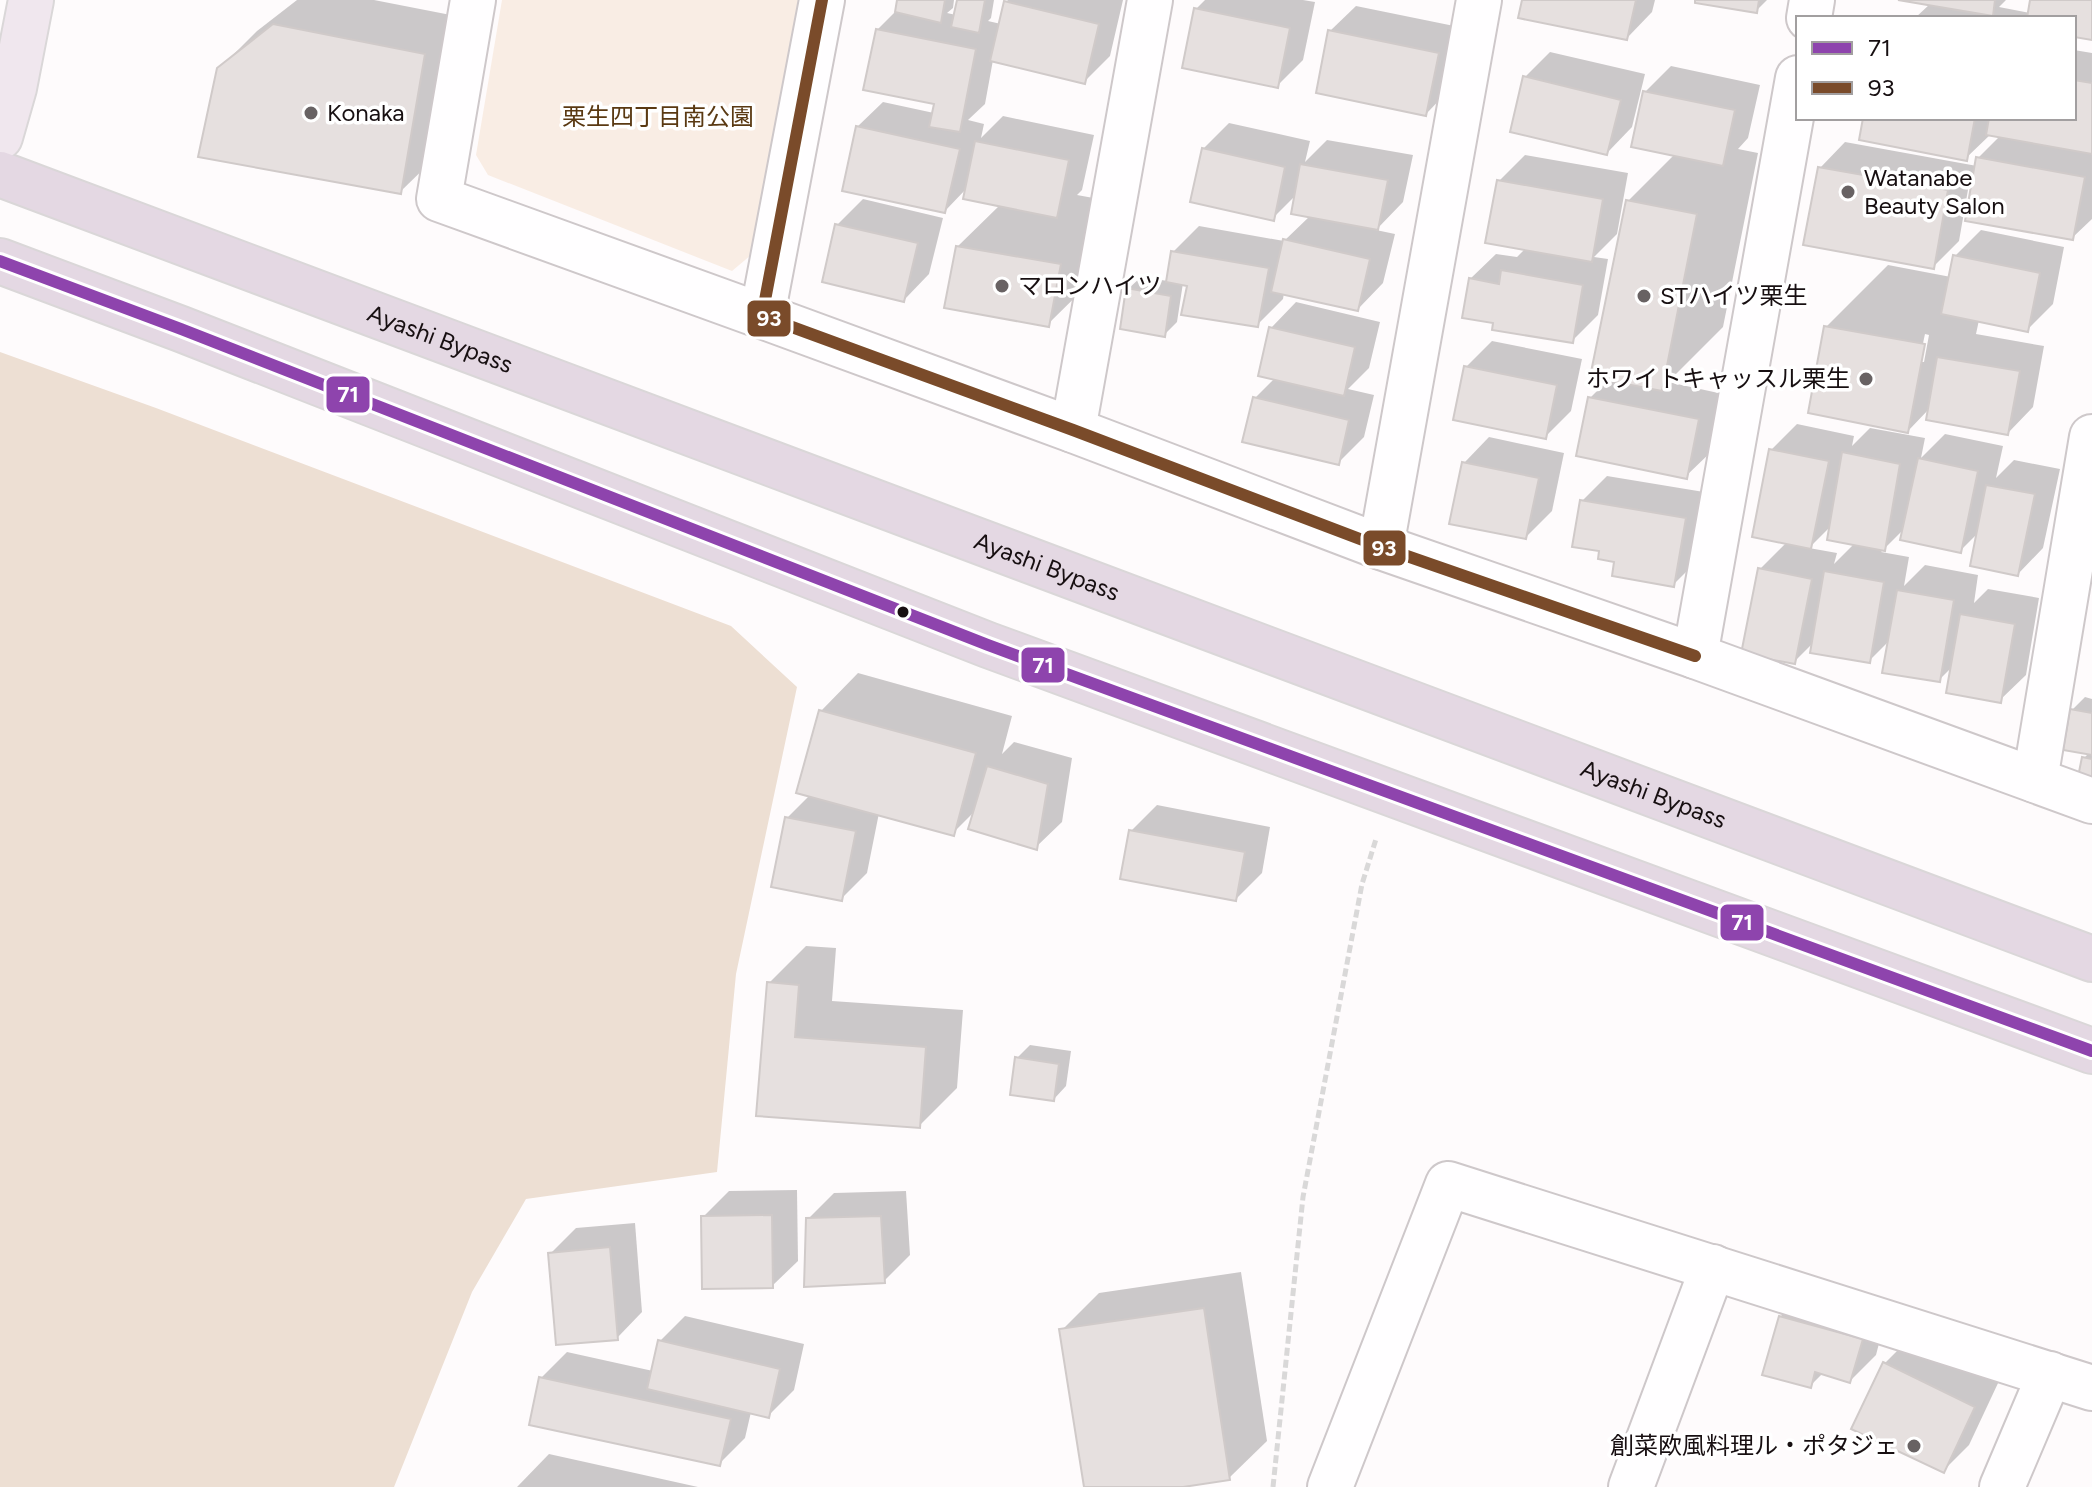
<svg xmlns="http://www.w3.org/2000/svg" width="2092" height="1487" font-family="Figtree,'Noto Sans JP',sans-serif">
	<style>
		.green { fill: #f9ede4 }
		.forest { fill: #eddfd3 }
		.shadow { fill: #0003; fill-rule: evenodd }
		.building { fill: #e6e0df; stroke: #d0cac9; stroke-width: 2 }
		.lines { fill: none; stroke-linecap: round; stroke-linejoin: round }
		.minor-casing { stroke: #cec8ca; stroke-width: 48 }
		.major-casing { stroke: #dad7d8; stroke-width: 48 }
		.highway-casing { stroke: #dad7d8; stroke-width: 48 }
		.path { stroke: #d9d8d8; stroke-width: 5; stroke-dasharray: 8 4; stroke-linecap: butt }
		.minor { stroke: #fffeff; stroke-width: 44 }
		.major { stroke: #f0e7ee; stroke-width: 44 }
		.highway { stroke: #e4d8e3; stroke-width: 44 }
		.bus-1-casing { stroke: #fff; stroke-width: 18 }
		.bus-2-casing { stroke: #fff; stroke-width: 18 }
		.bus-1 { stroke: #8e44ad; stroke-width: 12 }
		.bus-2 { stroke: #7a4b2a; stroke-width: 12 }
		.poi-dot { fill: #686263; stroke: #fff; stroke-width: 3 }
		.bus-dot { fill: #170f11; stroke: #fff; stroke-width: 3 }
		.labels { text-anchor: middle; stroke-width: 7; stroke-linejoin: round; paint-order: stroke }
		.poi-label { font-size: 24px; fill: #170f11; stroke: #fff; text-anchor: start }
		.park-label { font-size: 24px; fill: #5a3912; stroke: #fff }
		.street-label { font-size: 24px; fill: #170f11; stroke: #fff }
		.line-badge { stroke: #fff; stroke-width: 3 }
		.badge-label { font-size: 22px; text-anchor: middle; font-weight: bold; fill: #fff }
	</style>
	<rect width="100%" height="100%" fill="#fefbfc"/>
	<path class="green" d="M502 0H798L751 255 732 271 488 175 476 155Z"/>
	<path class="forest" d="M0 352 156 408 731 626 797 687 736 974 717 1172 526 1199 472 1292 394 1487H0Z"/>
	<g class="shadow">
		<path d="M297 0H374L461 17 438 155 400 192 219 69 257 31Z"/>
		<path d="M899 0H954L953 8 947 13 956 15 959 0H994L991 18 988 21 1001 24 1006 2 1008 0H1123L1110 56 1084 82 993 60 985 104 968 120 984 124 981 138 1003 116 1094 135 1082 190 1077 195 1121 203 1110 263 1048 324 957 247 1000 205 967 188 945 211 857 127 883 102 934 113 937 102 877 30 897 10Z"/>
		<path d="M1205 0H1303L1315 2 1303 60 1277 86 1196 9Z"/>
		<path d="M1524 0H1655L1652 12 1627 38Z"/>
		<path d="M1697 0H1767L1756 11Z"/>
		<path d="M1908 0H2006L1999 7 2030 13 2033 0H2092V38L2074 35V18H1915L1930 4Z"/>
		<path d="M1356 6 1464 28 1451 88 1426 114 1330 31Z"/>
		<path d="M2074 50 2092 53V219L2072 238 1969 184 1959 241 1933 267 1820 168 1845 142 1977 166 1978 158 2001 135 1991 134 1966 158 1865 118H2074Z"/>
		<path d="M1550 52 1645 74 1632 127 1607 153 1525 77Z"/>
		<path d="M1671 66 1760 85 1748 138 1738 149 1758 153 1723 327 1668 382 1723 394 1712 451 1686 476 1590 398 1609 379 1628 201 1675 154 1645 92Z"/>
		<path d="M1229 123 1310 141 1305 162 1327 140 1413 155 1403 202 1376 230 1395 234 1383 283 1358 309 1284 293 1283 299 1257 325 1189 284 1183 283 1177 322 1164 335 1128 289 1141 277 1168 281 1173 252 1199 226 1284 241 1310 216 1296 195 1273 218 1203 149Z"/>
		<path d="M1525 155 1628 173 1617 234 1594 257 1608 259 1598 315 1572 341 1496 321 1470 279 1496 254 1517 257 1526 248 1499 181Z"/>
		<path d="M863 199 943 218 929 274 904 300 837 225Z"/>
		<path d="M1981 230 2064 247 2053 304 2027 330 1979 320 1976 334 2044 346 2033 407 2008 433 1930 408 1908 431 1826 327 1888 265 1951 277 1955 256ZM1925 334 1929 335 1924 362H1919Z"/>
		<path d="M1296 302 1380 322 1369 368 1348 389 1374 395 1364 437 1339 462 1255 398 1275 378 1271 328Z"/>
		<path d="M1492 341 1582 359 1571 411 1546 436 1466 367Z"/>
		<path d="M1797 424 1854 436 1852 446 1870 428 1925 438 1921 458 1945 434 2003 446 1996 478 2014 460 2060 469 2043 548 2018 574 1978 533 1960 551 1905 528 1881 552 1909 557 1904 586 1925 565 1978 575 1974 603 1988 589 2039 598 2026 675 2000 700 1953 666 1939 680 1890 640 1869 661 1814 642 1794 662 1760 569 1787 542 1771 450ZM1831 526 1855 543 1834 564 1837 553 1809 548Z"/>
		<path d="M1489 437 1564 453 1552 511 1526 537 1464 463Z"/>
		<path d="M1607 476 1710 493 1699 559 1673 585 1616 561 1601 549 1582 501Z"/>
		<path d="M858 673 1012 716 1002 754 1014 742 1072 758 1062 822 1036 847 975 811 953 833 879 813 867 873 841 899 787 818 810 795 821 711Z"/>
		<path d="M2085 697 2092 699V782L2084 758 2090 752 2072 710Z"/>
		<path d="M1157 805 1270 827 1262 873 1236 899 1131 831Z"/>
		<path d="M806 946 836 948 832 1001 963 1010 957 1088 919 1126 759 1114 769 983Z"/>
		<path d="M1030 1045 1071 1051 1066 1086 1054 1099 1017 1058Z"/>
		<path d="M797 1190 798 1261 772 1286 703 1217 729 1191Z"/>
		<path d="M906 1191 910 1255 884 1281 808 1219 834 1193Z"/>
		<path d="M635 1223 642 1312 617 1338 550 1254 576 1228Z"/>
		<path d="M1241 1272 1267 1441 1229 1478 1170 1487H1086L1062 1330 1099 1293Z"/>
		<path d="M1806 1291 1887 1313 1876 1355 1850 1381 1823 1373 1810 1386 1780 1317Z"/>
		<path d="M685 1316 804 1344 794 1390 768 1416 751 1412 745 1438 719 1464 541 1378 567 1352 653 1371 660 1341Z"/>
		<path d="M1910 1338 1999 1381 1969 1445 1944 1470 1884 1364Z"/>
		<path d="M549 1454 698 1487H517Z"/>
	</g>
	<g class="building">
		<path d="M897 0H945L941 23 895 12Z"/>
		<path d="M957 0H985L979 33 951 27Z"/>
		<path d="M1522 0H1636L1627 40 1518 18Z"/>
		<path d="M1695 0H1759L1757 13 1695 3Z"/>
		<path d="M1898 0H1995L1993 16Z"/>
		<path d="M2030 0H2092V40L2074 37V18H2027Z"/>
		<path d="M1004 1 1099 24 1085 84 990 61Z"/>
		<path d="M1194 8 1290 28 1278 88 1182 68Z"/>
		<path d="M273 24 425 54 401 194 198 157 217 68Z"/>
		<path d="M876 29 976 49 960 132 929 127 934 104 863 90Z"/>
		<path d="M1328 30 1439 53 1426 116 1316 93Z"/>
		<path d="M1523 76 1621 100 1607 155 1510 132Z"/>
		<path d="M2074 80 2092 83V154L1986 135 1989 118H2074Z"/>
		<path d="M1643 91 1735 110 1723 166 1631 147Z"/>
		<path d="M1863 118H1975L1967 161 1859 140Z"/>
		<path d="M856 126 960 149 945 213 842 191Z"/>
		<path d="M975 141 1069 160 1057 218 963 199Z"/>
		<path d="M1202 148 1285 167 1274 221 1190 202Z"/>
		<path d="M1976 157 2085 177 2073 240 1965 221Z"/>
		<path d="M1300 164 1388 180 1378 230 1291 214Z"/>
		<path d="M1818 167 1948 190 1934 269 1803 245Z"/>
		<path d="M1497 180 1603 199 1592 262 1485 243Z"/>
		<path d="M1626 200 1697 214 1662 391 1590 377Z"/>
		<path d="M835 224 918 243 904 302 822 282Z"/>
		<path d="M1283 239 1370 259 1358 311 1271 292Z"/>
		<path d="M956 246 1061 264 1049 327 944 308Z"/>
		<path d="M1171 251 1269 268 1258 327 1181 315 1187 286 1166 282Z"/>
		<path d="M1953 255 2040 273 2028 332 1941 314Z"/>
		<path d="M1501 270 1583 285 1573 343 1492 330 1493 323 1462 318 1469 278 1499 284Z"/>
		<path d="M1126 288 1171 296 1165 337 1120 329Z"/>
		<path d="M1824 326 1925 344 1908 433 1808 413Z"/>
		<path d="M1269 327 1355 347 1344 396 1258 376Z"/>
		<path d="M1937 357 2020 371 2008 435 1926 420Z"/>
		<path d="M1464 366 1557 385 1546 439 1453 420Z"/>
		<path d="M1253 397 1349 420 1339 465 1242 442Z"/>
		<path d="M1588 397 1699 419 1687 479 1576 456Z"/>
		<path d="M1769 449 1829 461 1811 549 1752 537Z"/>
		<path d="M1842 452 1900 464 1885 551 1827 540Z"/>
		<path d="M1918 458 1978 471 1961 553 1900 540Z"/>
		<path d="M1462 462 1539 478 1526 539 1449 524Z"/>
		<path d="M1986 485 2035 494 2018 576 1970 566Z"/>
		<path d="M1580 500 1686 518 1674 587 1612 576 1614 562 1598 559 1599 551 1572 547Z"/>
		<path d="M1758 568 1812 579 1795 664 1741 654Z"/>
		<path d="M1824 571 1884 582 1870 663 1810 653Z"/>
		<path d="M1897 590 1954 600 1940 682 1882 673Z"/>
		<path d="M1960 614 2015 624 2001 703 1946 693Z"/>
		<path d="M2070 709 2092 713V755L2063 750Z"/>
		<path d="M819 710 976 753 954 836 796 793Z"/>
		<path d="M2082 757 2092 759V784L2077 782Z"/>
		<path d="M987 766 1048 784 1037 850 968 829Z"/>
		<path d="M785 817 856 831 842 901 771 887Z"/>
		<path d="M1129 830 1245 852 1236 901 1120 879Z"/>
		<path d="M767 982 799 985 795 1037 926 1047 920 1128 756 1116Z"/>
		<path d="M1015 1057 1059 1064 1054 1101 1010 1095Z"/>
		<path d="M772 1215 773 1288 702 1289 701 1216Z"/>
		<path d="M881 1216 885 1283 804 1287 806 1218Z"/>
		<path d="M610 1247 618 1340 556 1345 548 1253Z"/>
		<path d="M1204 1308 1230 1480 1183 1487H1084L1059 1329Z"/>
		<path d="M1779 1316 1863 1339 1850 1383 1815 1372 1811 1388 1762 1375Z"/>
		<path d="M658 1340 780 1369 769 1418 647 1389Z"/>
		<path d="M1883 1362 1975 1407 1944 1473 1851 1429Z"/>
		<path d="M539 1377 731 1419 720 1466 529 1425Z"/>
	</g>
	<g class="lines">
		<defs>
			<g id="minor">
				<path d="M473 0 439 199 762 316"/>
				<path d="M822 0 762 316 1073 430 1381 547 1695 656"/>
				<path d="M1809 18 1812 0"/>
				<path d="M1798 78 1695 656 2092 801"/>
				<path d="M1073 430 1150 0"/>
				<path d="M1381 547 1479 0"/>
				<path d="M2035 780 2092 437"/>
				<path d="M1330 1487 1448 1184 2092 1388"/>
				<path d="M1631 1487 1713 1267"/>
				<path d="M2002 1487 2050 1374"/>
			</g>
			<path id="major" d="M0 137 14 88 31 0"/>
			<g id="highway">
				<path id="s1" d="M0 174 2092 959"/>
				<path d="M0 261 181 329 988 645 2092 1051"/>
			</g>
		</defs>
		<use href="#minor" class="minor-casing"/>
		<use href="#major" class="major-casing"/>
		<use href="#highway" class="highway-casing"/>
		<path class="path" d="M1273 1487 1303 1197 1362 884 1376 839"/>
		<use href="#minor" class="minor"/>
		<use href="#major" class="major"/>
		<use href="#highway" class="highway"/>
		<defs>
			<path id="bus-1" d="M0 261 181 329 988 645 2092 1051"/>
			<path id="bus-2" d="M822 0 762 316 1073 430 1381 547 1695 656"/>
		</defs>
		<use href="#bus-1" class="bus-1-casing"/>
		<use href="#bus-2" class="bus-2-casing"/>
		<use href="#bus-1" class="bus-1"/>
		<use href="#bus-2" class="bus-2"/>
	</g>
	<g class="poi-dot">
		<circle cx="311" cy="113" r="8"/>
		<circle cx="1848" cy="192" r="8"/>
		<circle cx="1002" cy="286" r="8"/>
		<circle cx="1644" cy="296" r="8"/>
		<circle cx="1866" cy="379" r="8"/>
		<circle cx="1914" cy="1446" r="8"/>
	</g>
	<circle class="bus-dot" cx="903" cy="612" r="7"/>
	<g class="labels">
		<g class="poi-label">
			<text x="327" y="121">Konaka</text>
			<text x="1864" y="186">Watanabe<tspan x="1864" dy="28">Beauty Salon</tspan></text>
			<text x="1018" y="294">マロンハイツ</text>
			<text x="1660" y="304">STハイツ栗生</text>
			<text x="1850" y="387" text-anchor="end">ホワイトキャッスル栗生</text>
			<text x="1898" y="1454" text-anchor="end">創菜欧風料理ル・ポタジェ</text>
		</g>
		<g class="park-label">
			<text x="658" y="125">栗生四丁目南公園</text>
		</g>
		<g class="street-label">
			<text dy="8" stroke="none"><textPath href="#s1" startOffset="470">Ayashi Bypass</textPath></text>
			<text dy="8" stroke="none"><textPath href="#s1" startOffset="1118">Ayashi Bypass</textPath></text>
			<text dy="8" stroke="none"><textPath href="#s1" startOffset="1766">Ayashi Bypass</textPath></text>
		</g>
	</g>
	<g class="line-badge">
		<rect x="746" y="299" width="46" height="39" rx="8" fill="#7a4b2a"/>
		<rect x="325" y="375" width="46" height="39" rx="8" fill="#8e44ad"/>
		<rect x="1362" y="529" width="45" height="38" rx="8" fill="#7a4b2a"/>
		<rect x="1020" y="646" width="46" height="38" rx="8" fill="#8e44ad"/>
		<rect x="1719" y="903" width="46" height="39" rx="8" fill="#8e44ad"/>
	</g>
	<g class="badge-label">
		<text x="769" y="326">93</text>
		<text x="348" y="402">71</text>
		<text x="1384" y="556">93</text>
		<text x="1043" y="673">71</text>
		<text x="1742" y="930">71</text>
	</g>
	<rect x="1796" y="16" width="280" height="104" fill="#ffffff" stroke="#a29fa0" stroke-width="2"/>
	<rect x="1812" y="42" width="40" height="12" fill="#8e44ad" stroke="#a29fa0" stroke-width="2"/>
	<text x="1868" y="56" font-size="24" fill="#170f11">71</text>
	<rect x="1812" y="82" width="40" height="12" fill="#7a4b2a" stroke="#a29fa0" stroke-width="2"/>
	<text x="1868" y="96" font-size="24" fill="#170f11">93</text>
</svg>
